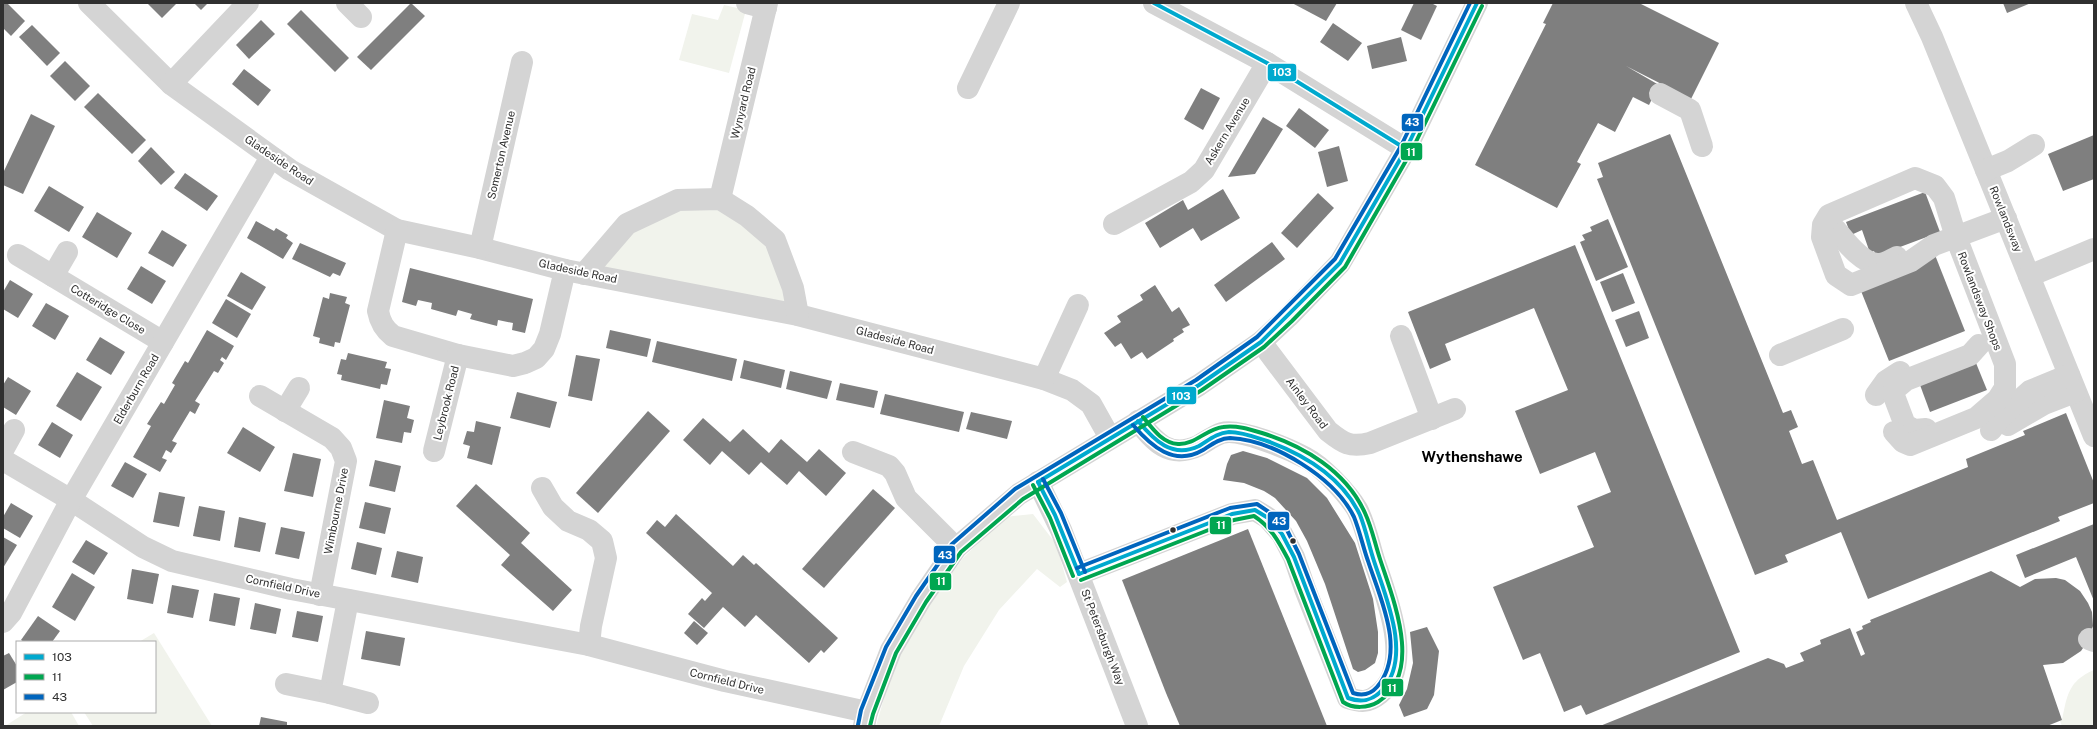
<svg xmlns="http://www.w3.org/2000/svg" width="2097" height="729" font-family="'Public Sans',sans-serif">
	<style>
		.green { fill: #f1f3ec }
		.building { fill: #7f7f7f }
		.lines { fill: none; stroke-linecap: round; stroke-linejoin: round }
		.minor { stroke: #d4d4d4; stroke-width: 22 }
		.bus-1-casing { stroke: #fff; stroke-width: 7 }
		.bus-2-casing { stroke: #fff; stroke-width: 7 }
		.bus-3-casing { stroke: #fff; stroke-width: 7 }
		.bus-1 { stroke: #00a9ce; stroke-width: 4 }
		.bus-2 { stroke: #00a651; stroke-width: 4 }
		.bus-3 { stroke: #0065bd; stroke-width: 4 }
		.bus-dot { fill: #303030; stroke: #fff; stroke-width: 1.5 }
		.labels { text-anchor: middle; stroke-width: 4; stroke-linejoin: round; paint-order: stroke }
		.street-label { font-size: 11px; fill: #303030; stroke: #fff }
		.district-label { font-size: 15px; font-weight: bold; fill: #000; stroke: #fff }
		.line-badge { stroke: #fff; stroke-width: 1.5 }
		.badge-label { font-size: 11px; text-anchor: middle; font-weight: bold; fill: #fff }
	</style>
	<rect width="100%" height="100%" fill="#fff"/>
	<g class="green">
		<path d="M724 5 746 10 729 73 679 60 692 14 718 20Z"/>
		<path d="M720 199 775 240 798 315 584 274 627 224Z"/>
		<path d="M1033 514 1056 544 1067 582 1060 587 1037 569 999 610 964 666 939 726H876L891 674 917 622 963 558 1005 517Z"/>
		<path d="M154 633 212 726H93L84 712H155V642H139Z"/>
		<path d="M2094 670V726H2062L2060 721 2062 720C2067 696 2068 681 2094 670Z"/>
		<path d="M27 712H71L79 726H5Z"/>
	</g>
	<g class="building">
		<path d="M3 3H7L25 21 11 36 3 28Z"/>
		<path d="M147 3H175L176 4 162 18Z"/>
		<path d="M194 3H208L201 10Z"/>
		<path d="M411 3 425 16 371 70 357 57Z"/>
		<path d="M1292 3H1337L1326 21Z"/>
		<path d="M1414 3H1431L1437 6 1421 40 1401 30Z"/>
		<path d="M1553 3H1639L1719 43 1691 99 1626 66 1659 85 1649 105 1633 97 1615 132 1598 123 1577 162 1581 164 1557 208 1475 165 1546 24 1543 23Z"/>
		<path d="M2003 3H2031L2007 13Z"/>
		<path d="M301 10 349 58 335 72 287 24Z"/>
		<path d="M261 20 275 34 249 59 236 45Z"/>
		<path d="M1333 23 1362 43 1348 61 1320 42Z"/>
		<path d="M32 25 60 53 47 66 19 37Z"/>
		<path d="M1401 37 1407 61 1372 69 1367 46Z"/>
		<path d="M65 61 90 86 75 101 50 76Z"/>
		<path d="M244 69 271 90 258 106 232 84Z"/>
		<path d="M1201 88 1220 98 1203 130 1184 119Z"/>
		<path d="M98 93 146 140 132 154 84 107Z"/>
		<path d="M1299 108 1329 130 1315 148 1286 126Z"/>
		<path d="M31 114 55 126 23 194 3 185V173Z"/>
		<path d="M1263 117 1283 129 1255 174 1228 177Z"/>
		<path d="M1670 134 1783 413 1791 410 1798 427 1789 431 1802 464 1813 460 1837 520 1968 467 1966 459 2025 435 2023 431 2066 413 2094 483V503L2058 517 2060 521 1868 599 1841 532 1785 555 1788 562 1755 575 1597 179 1603 177 1598 163Z"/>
		<path d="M2094 135V179L2063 191 2048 154Z"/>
		<path d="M1339 146 1348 181 1327 187 1318 152Z"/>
		<path d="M151 147 175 172 161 185 138 161Z"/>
		<path d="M185 173 218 196 207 211 174 188Z"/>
		<path d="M49 186 84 207 69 232 34 211Z"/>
		<path d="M1223 189 1240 218 1201 241 1193 228 1160 248 1145 223 1183 200 1188 210Z"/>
		<path d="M1925 192 1940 232 1876 256 1874 251 1870 253 1862 230 1851 235 1846 222Z"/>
		<path d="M1318 193 1334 208 1297 248 1281 233Z"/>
		<path d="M97 212 132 233 117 258 82 237Z"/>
		<path d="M1608 219 1628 267 1596 281 1580 242 1585 240 1582 235 1592 231 1590 227Z"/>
		<path d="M256 221 274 231 276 228 288 235 286 238 293 243 283 259 247 238Z"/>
		<path d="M162 230 187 245 173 267 148 253Z"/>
		<path d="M1272 242 1285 259 1226 302 1214 285Z"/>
		<path d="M300 243 346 263 340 276 333 273 330 277 292 259Z"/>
		<path d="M1575 245 1740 652 1586 715 1581 705 1564 712 1540 653 1523 660 1493 587 1594 547 1577 506 1611 492 1595 452 1540 474 1515 411 1568 390 1534 308 1445 344 1451 360 1430 369 1408 312Z"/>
		<path d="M1935 255 1965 331 1889 361 1859 286Z"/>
		<path d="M141 266 166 281 152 304 127 289Z"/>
		<path d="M410 268 533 299 525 333 512 330 513 323 498 320 497 326 470 319 472 314 458 310 456 316 431 309 432 303 418 300 416 306 402 302Z"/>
		<path d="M241 272 266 287 252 310 227 296Z"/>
		<path d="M1623 273 1635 303 1612 312 1600 282Z"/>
		<path d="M10 280 33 294 18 318 3 309V292Z"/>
		<path d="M1155 285 1172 312 1179 307 1190 325 1182 329 1184 332 1173 339 1174 341 1147 359 1142 352 1131 359 1121 343 1115 347 1104 333 1121 322 1117 316 1143 300 1140 295Z"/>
		<path d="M330 293 347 297 345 303 350 305 340 343 335 342 334 347 319 343 320 338 313 336 323 297 329 299Z"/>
		<path d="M226 299 251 314 237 338 212 323Z"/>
		<path d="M46 303 69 316 55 340 32 326Z"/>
		<path d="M1639 311 1649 338 1626 347 1615 320Z"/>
		<path d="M207 330 234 346 226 360 222 357 220 360 224 363 218 373 214 371 195 401 200 404 195 414 190 411 172 441 177 443 171 453 166 450 162 458 167 460 160 472 133 457 151 426 147 424 161 402 164 404 175 385 172 383 185 361 188 363Z"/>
		<path d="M610 330 651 339 647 357 606 348Z"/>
		<path d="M100 337 125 352 111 375 86 360Z"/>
		<path d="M657 341 737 359 732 381 652 362Z"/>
		<path d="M348 353 387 362 385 368 391 369 387 385 381 384 380 389 341 380 342 375 337 374 341 359 346 360Z"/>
		<path d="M576 355 600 359 592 401 568 396Z"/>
		<path d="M744 360 785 370 781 388 740 378Z"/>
		<path d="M1976 363 1987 390 1930 412 1920 385Z"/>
		<path d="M790 371 832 381 827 399 786 389Z"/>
		<path d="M77 372 102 387 81 421 56 406Z"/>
		<path d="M8 377 31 391 16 415 3 407V385Z"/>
		<path d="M840 383 878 391 874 408 836 400Z"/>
		<path d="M517 392 557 402 550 428 510 418Z"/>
		<path d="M885 394 964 412 959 432 880 414Z"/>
		<path d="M384 400 410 406 407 418 414 420 411 433 404 432 402 443 376 438Z"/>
		<path d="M648 411 670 431 598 513 576 493Z"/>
		<path d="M971 412 1012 421 1007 439 966 429Z"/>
		<path d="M703 418 730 442 743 429 769 453 781 439 807 462 819 449 846 473 826 496 799 471 787 485 761 462 749 475 722 451 710 465 683 440Z"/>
		<path d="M476 421 501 427 492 465 467 458 470 446 463 444 467 431 474 432Z"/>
		<path d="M52 422 73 435 60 458 38 445Z"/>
		<path d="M243 427 275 447 260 472 227 453Z"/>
		<path d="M1243 451 1267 458 1307 478 1327 498 1355 543 1373 599 1378 632V653L1375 663 1365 670 1358 672 1353 669 1325 584 1307 541 1296 521 1275 498 1264 491 1244 483 1223 480 1227 464 1231 455Z"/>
		<path d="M293 453 321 459 313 497 284 491Z"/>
		<path d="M375 460 401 466 395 492 369 486Z"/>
		<path d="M125 462 147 474 133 498 111 486Z"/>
		<path d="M476 484 530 533 521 543 572 590 553 611 501 565 510 555 456 506Z"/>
		<path d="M873 489 895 508 824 588 802 569Z"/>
		<path d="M159 492 185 497 179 527 153 522Z"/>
		<path d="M365 502 391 508 385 534 359 528Z"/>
		<path d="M11 503 33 516 20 538 3 528V517Z"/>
		<path d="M199 506 225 511 220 541 193 536Z"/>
		<path d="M676 514 733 566 743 555 754 565 756 563 838 638 824 653 821 650 809 663 756 615 745 627 723 607 704 628 688 614 702 598 705 601 712 593 646 533 657 520 665 527Z"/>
		<path d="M239 517 266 523 260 552 234 547Z"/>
		<path d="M2094 524V601L2076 557 2025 578 2016 555Z"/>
		<path d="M281 527 305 532 299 559 275 554Z"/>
		<path d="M1248 529 1327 726H1180L1166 693 1122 580Z"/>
		<path d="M3 537 17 545 3 568Z"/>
		<path d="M86 540 108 553 94 575 72 562Z"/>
		<path d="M357 542 382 548 376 575 351 569Z"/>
		<path d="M397 551 423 557 418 583 391 577Z"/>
		<path d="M132 569 159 574 153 604 127 599Z"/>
		<path d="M1991 571 2020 587 2035 579 2056 578 2065 580 2080 591 2088 603 2092 612 2093 626 2089 639 2081 651 2063 663 2043 665 2062 720 2047 726H1600L1768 658 1784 664 1786 668 1804 661 1800 653 1821 644 1820 640 1850 628 1861 656 1865 654 1856 632 1863 629 1862 626 1871 622 1870 620Z"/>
		<path d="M72 573 95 587 75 621 52 607Z"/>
		<path d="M172 585 199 590 193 618 167 613Z"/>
		<path d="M214 593 240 598 235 626 209 621Z"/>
		<path d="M255 603 281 609 276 634 250 629Z"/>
		<path d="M297 611 323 616 318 642 292 637Z"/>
		<path d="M38 616 60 631 52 642H24L21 640Z"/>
		<path d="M694 621 708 633 697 645 684 633Z"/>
		<path d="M1427 627 1439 651 1434 695 1427 709 1404 717 1399 705 1407 689 1413 663 1410 632Z"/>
		<path d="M366 631 405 638 400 666 361 659Z"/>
		<path d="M9 653 17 666V682L3 690V656Z"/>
		<path d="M261 717 287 722V726H259Z"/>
	</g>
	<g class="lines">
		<g class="minor">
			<path d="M89 3 171 84 290 170 397 230 480 248 565 270 798 315 1044 379 1072 390 1091 404 1110 438"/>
			<path d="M347 3 361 17"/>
			<path d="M747 3 766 8"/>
			<path d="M1154 3 1267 63 1406 149"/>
			<path d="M1916 3 1932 37 2094 436"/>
			<path d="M171 84 248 3"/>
			<path d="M968 88 1009 3"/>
			<path d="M1660 94 1690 110 1702 146"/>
			<path d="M1986 170 2008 161 2034 145"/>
			<path d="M720 199 767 3"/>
			<path d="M1114 224 1191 182 1204 170 1267 63"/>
			<path d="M397 230 378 311C380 322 384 329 393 336L458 355 513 366 525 363 536 358 544 349 550 334 565 270"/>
			<path d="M1836 230C1845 241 1863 265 1879 264 1885 264 1892 259 1897 257"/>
			<path d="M480 248 522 62"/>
			<path d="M18 255 163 342"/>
			<path d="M584 274 627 224 678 200 720 199 747 216 775 240 793 288 798 315"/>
			<path d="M53 276 67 252"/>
			<path d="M2029 276 2094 249"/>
			<path d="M1401 336 1432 419"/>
			<path d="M1261 342 1328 431C1343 443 1350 448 1370 443L1455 409"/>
			<path d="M1780 355 1843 329"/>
			<path d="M1044 379 1078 305"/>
			<path d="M1876 395 1886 381 1900 372"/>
			<path d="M260 396 332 438 341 448 346 461 320 595"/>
			<path d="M285 411 299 388"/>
			<path d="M2008 425 2044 404 2075 392"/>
			<path d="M1926 429 1915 430 1905 425 1894 396V390L1906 380 1970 355 1979 345"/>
			<path d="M1991 430 2001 417 2030 391 2069 375"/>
			<path d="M1894 432 1903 442 1910 445 1976 418 1998 399 2005 388V364L1956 237 1944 198 1935 186 1915 178 1829 215 1823 225 1822 237 1836 275 1851 285 1911 261 1934 245 2006 218"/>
			<path d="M3 450 14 430"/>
			<path d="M434 451 458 355"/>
			<path d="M853 452 889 466 895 473 906 498 956 548"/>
			<path d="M3 460 71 500 143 547 172 561 291 589 589 645"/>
			<path d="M1038 482 1061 530 1137 726"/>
			<path d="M542 488 553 507 568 521 589 530 602 541 606 558 591 626 589 645 725 681 867 712"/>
			<path d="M1079 574 1232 514 1255 510 1268 518 1282 534 1294 557 1305 589 1348 698C1360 702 1368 703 1379 694 1415 666 1386 596 1374 560 1369 544 1365 524 1357 509 1347 493 1322 466 1306 458 1289 449 1240 428 1222 433 1215 435 1205 442 1198 446 1169 459 1155 442 1138 421"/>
			<path d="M3 622 11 613 71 500 271 157"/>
			<path d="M2089 639 2094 641"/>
			<path d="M286 684 330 693 348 600"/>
			<path d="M330 693 368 703"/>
			<path d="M864 726 867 712 891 650 921 599 956 548 1019 494 1199 385 1261 342 1288 317 1340 263 1406 149 1477 3"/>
		</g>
		<defs>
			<g id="bus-1">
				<path d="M1154 3 1267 63 1406 149"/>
				<path d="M1038 482 1199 385 1261 342 1340 263 1406 149 1477 3"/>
				<path d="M1038 482 1055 515 1079 574"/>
				<path d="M1079 574 1232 514 1255 510 1268 518 1282 534 1294 557 1348 698C1362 703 1373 701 1383 689 1412 656 1386 598 1374 561 1369 546 1366 530 1360 515 1342 477 1305 455 1267 441 1255 437 1242 432 1229 432 1217 433 1209 440 1199 446 1172 459 1154 440 1138 421"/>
			</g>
			<g id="bus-2">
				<path d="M1033 485 1050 518 1073 576"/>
				<path d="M1081 580 1234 520 1254 516C1271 527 1279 542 1288 559L1343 702C1353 709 1368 708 1378 702 1424 673 1393 599 1380 559 1375 544 1372 528 1365 513 1346 471 1304 446 1262 433 1249 429 1236 425 1223 427 1206 429 1195 445 1178 444 1162 443 1152 428 1143 417"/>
				<path d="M870 726 873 714 896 653 926 602 961 552 1023 499 1202 390 1264 347 1292 321 1345 267 1411 152 1482 6"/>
			</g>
			<g id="bus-3">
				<path d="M1043 479 1061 513 1085 572"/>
				<path d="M1077 568 1230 508 1257 504 1272 514 1287 530 1299 554 1353 693C1362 696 1370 695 1377 687 1407 652 1380 598 1368 561 1363 547 1360 532 1354 517 1335 478 1274 440 1230 438 1220 438 1211 445 1203 450 1174 467 1151 446 1133 425"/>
				<path d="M858 725 861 710 886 647 916 596 952 544 1015 489 1196 380 1257 337 1335 259 1401 146 1470 3"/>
			</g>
		</defs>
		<use href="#bus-1" class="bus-1-casing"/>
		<use href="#bus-2" class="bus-2-casing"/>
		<use href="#bus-3" class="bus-3-casing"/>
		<use href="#bus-1" class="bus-1"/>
		<use href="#bus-2" class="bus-2"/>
		<use href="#bus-3" class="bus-3"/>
	</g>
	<g class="bus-dot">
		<circle cx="1173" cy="530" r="3.5"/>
		<circle cx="1293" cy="541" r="3.5"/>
	</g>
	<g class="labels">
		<g class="street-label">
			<text transform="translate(743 103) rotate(-76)" y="4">Wynyard Road</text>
			<text transform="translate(1227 131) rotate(-59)" y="4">Askern Avenue</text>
			<text transform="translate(501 155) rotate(-77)" y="4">Somerton Avenue</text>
			<text transform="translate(279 160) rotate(34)" y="4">Gladeside Road</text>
			<text transform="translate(2006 219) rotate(68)" y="4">Rowlandsway</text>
			<text transform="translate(578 271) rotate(12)" y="4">Gladeside Road</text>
			<text transform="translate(1980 301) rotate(69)" y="4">Rowlandsway Shops</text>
			<text transform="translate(108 309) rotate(31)" y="4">Cotteridge Close</text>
			<text transform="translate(895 340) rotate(15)" y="4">Gladeside Road</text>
			<text transform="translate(136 389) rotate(-60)" y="4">Elderburn Road</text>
			<text transform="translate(446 403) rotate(-76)" y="4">Leybrook Road</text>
			<text transform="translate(1307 403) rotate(53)" y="4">Ainley Road</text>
			<text transform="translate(336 511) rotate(-79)" y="4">Wimbourne Drive</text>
			<text transform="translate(283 586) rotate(12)" y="4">Cornfield Drive</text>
			<text transform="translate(1103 637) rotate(69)" y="4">St Petersburgh Way</text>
			<text transform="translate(727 681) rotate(14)" y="4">Cornfield Drive</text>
		</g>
		<g class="district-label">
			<text x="1472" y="462">Wythenshawe</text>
		</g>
	</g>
	<g class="line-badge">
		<rect x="1267" y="63" width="30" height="19" rx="4" fill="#00a9ce"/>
		<rect x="1401" y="113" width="23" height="19" rx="4" fill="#0065bd"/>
		<rect x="1400" y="142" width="23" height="19" rx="4" fill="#00a651"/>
		<rect x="1166" y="386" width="31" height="19" rx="4" fill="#00a9ce"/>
		<rect x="1267" y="511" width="23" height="20" rx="4" fill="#0065bd"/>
		<rect x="1209" y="516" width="23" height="19" rx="4" fill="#00a651"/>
		<rect x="933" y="545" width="23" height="19" rx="4" fill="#0065bd"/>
		<rect x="929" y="572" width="23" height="19" rx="4" fill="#00a651"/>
		<rect x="1381" y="678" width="23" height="19" rx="4" fill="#00a651"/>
	</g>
	<g class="badge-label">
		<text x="1282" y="76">103</text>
		<text x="1412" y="126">43</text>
		<text x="1411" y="156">11</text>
		<text x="1181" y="400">103</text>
		<text x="1279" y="525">43</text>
		<text x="1221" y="529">11</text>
		<text x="945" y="559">43</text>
		<text x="941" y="585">11</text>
		<text x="1392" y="692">11</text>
	</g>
	<rect width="2097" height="729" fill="none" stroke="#303030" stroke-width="8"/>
	<rect x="16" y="641" width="140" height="72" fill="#ffffff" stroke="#acacac"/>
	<rect x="24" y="654" width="20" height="6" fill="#00a9ce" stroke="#acacac"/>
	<text x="52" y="661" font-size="12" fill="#303030">103</text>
	<rect x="24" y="674" width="20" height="6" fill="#00a651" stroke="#acacac"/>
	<text x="52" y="681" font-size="12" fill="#303030">11</text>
	<rect x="24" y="694" width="20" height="6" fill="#0065bd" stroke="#acacac"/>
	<text x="52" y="701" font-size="12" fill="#303030">43</text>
</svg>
